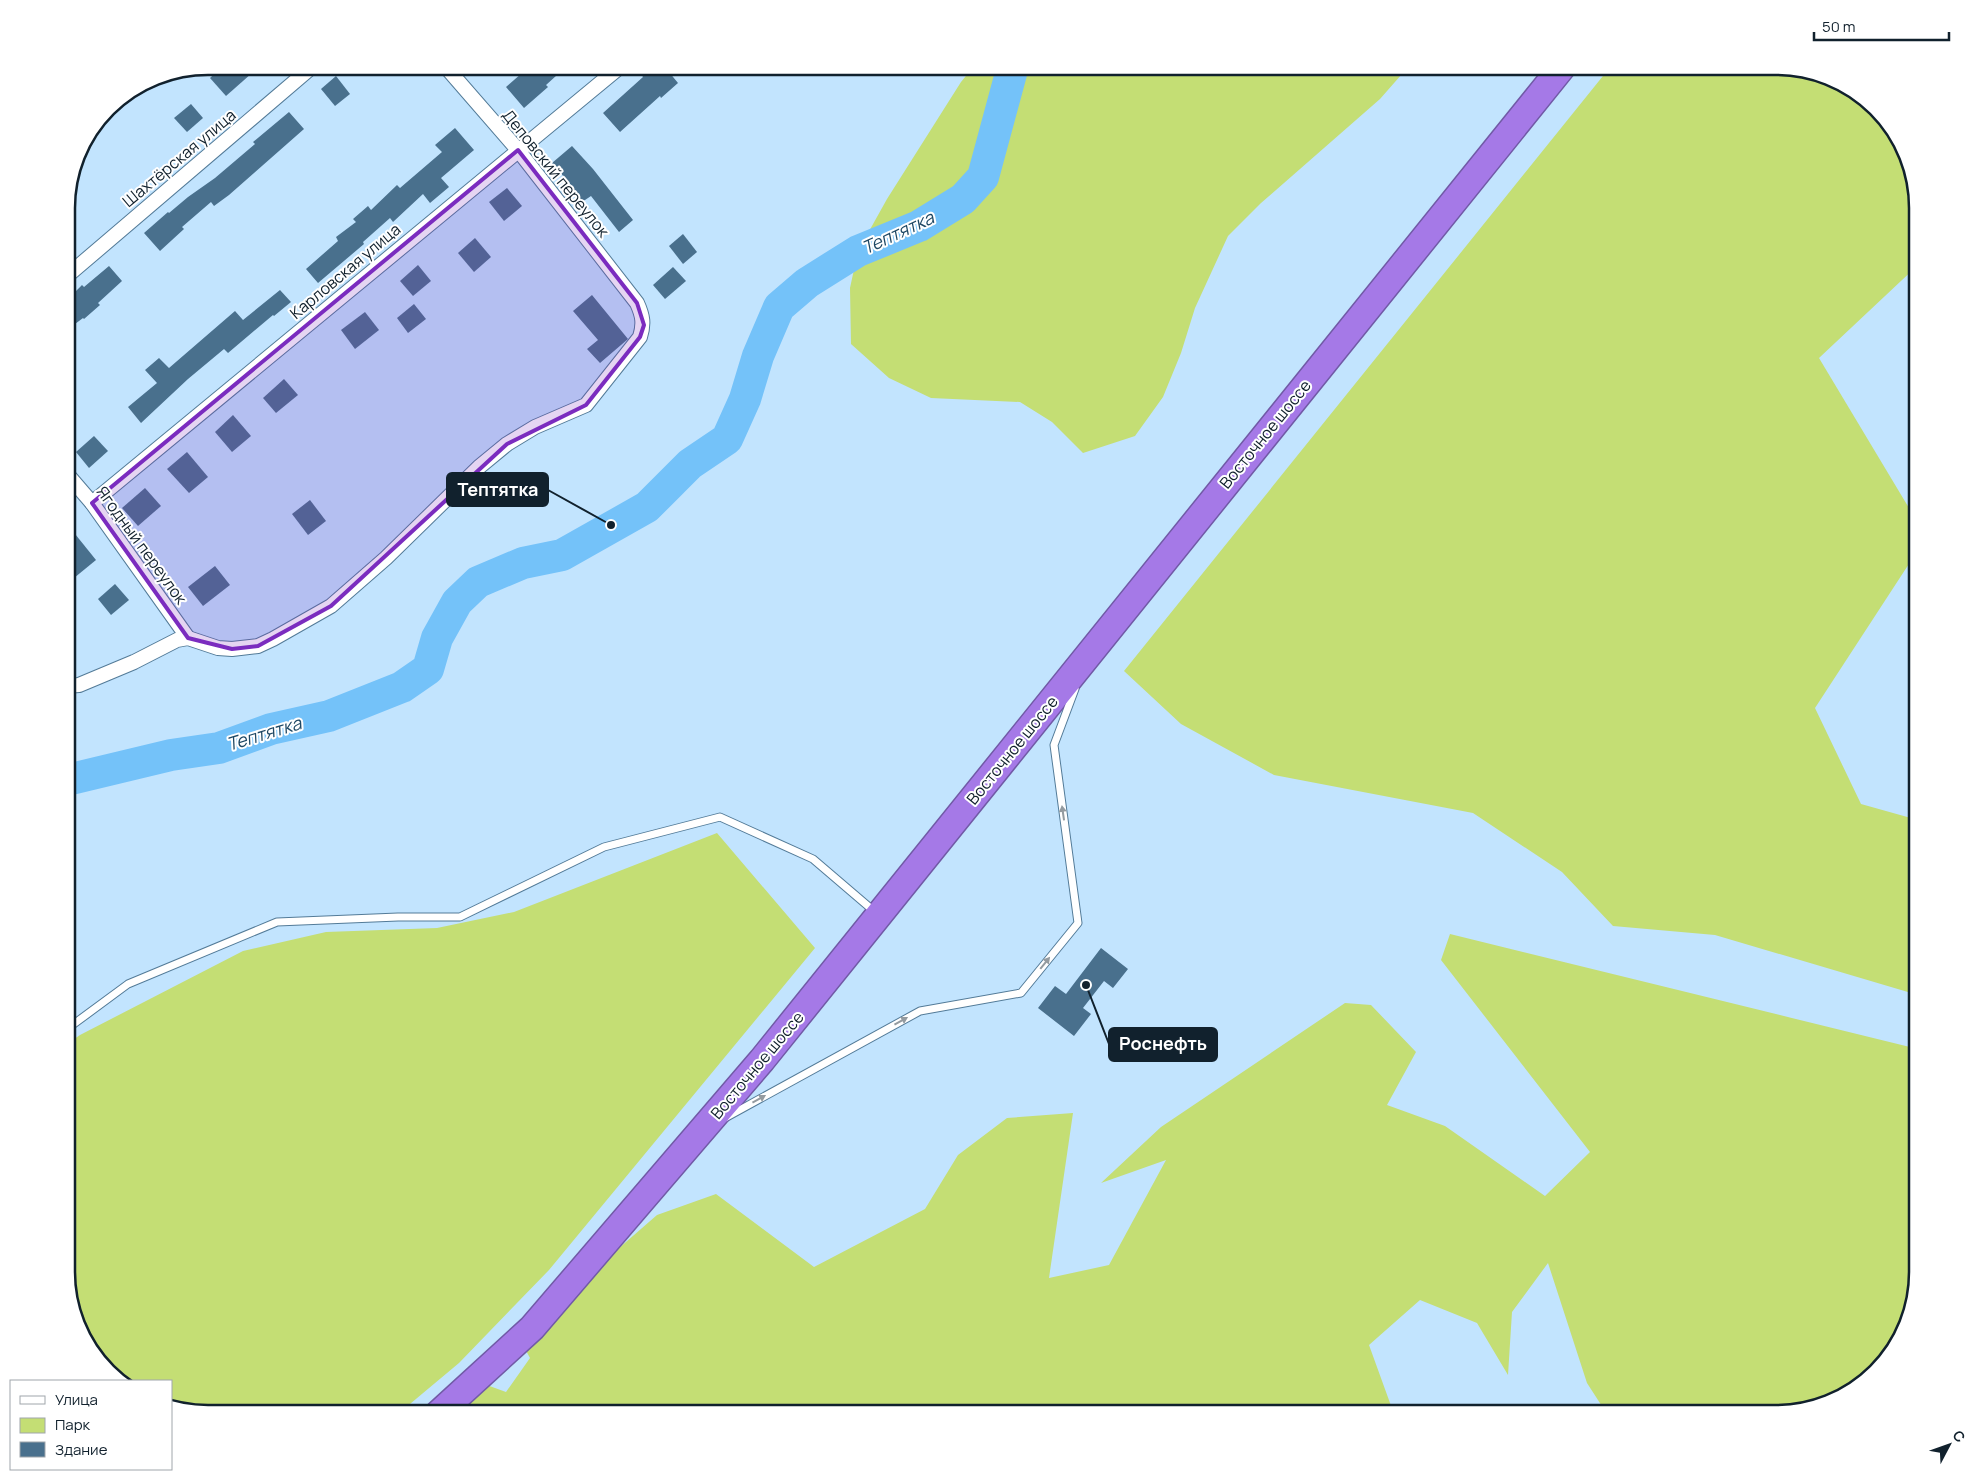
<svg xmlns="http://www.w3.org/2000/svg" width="1984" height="1480" font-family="Manrope,sans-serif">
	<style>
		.green { fill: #c4de74 }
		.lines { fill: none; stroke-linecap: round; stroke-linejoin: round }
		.river { stroke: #74c2f9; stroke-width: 32 }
		.building { fill: #49708d }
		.lane-casing { stroke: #537b98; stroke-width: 9 }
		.street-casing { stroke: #537b98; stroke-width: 16 }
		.highway-casing { stroke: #715aa6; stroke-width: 29 }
		.lane { stroke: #fff; stroke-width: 7 }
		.street { stroke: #fff; stroke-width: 14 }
		.highway { stroke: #a579e7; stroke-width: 26 }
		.oneway { fill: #949ba0 }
		.marked { fill: #7b2cbf; fill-opacity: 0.2; stroke: #7b2cbf; stroke-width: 4; stroke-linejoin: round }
		.labels { text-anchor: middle; stroke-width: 4; stroke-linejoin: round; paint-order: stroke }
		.street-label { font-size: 16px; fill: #11212d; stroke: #fff }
		.water-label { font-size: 18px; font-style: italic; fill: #1e4864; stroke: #fff }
		.rim { fill: none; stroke: #11212d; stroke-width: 2.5 }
		.leader { fill: none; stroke: #11212d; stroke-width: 2 }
		.callout-dot { fill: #11212d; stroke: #fff; stroke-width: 2 }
		.callout { fill: #11212d; stroke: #11212d; stroke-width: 2 }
		.callout-label { font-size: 18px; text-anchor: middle; font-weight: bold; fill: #fff }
	</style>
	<rect width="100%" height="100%" fill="#c2e4fe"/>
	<g class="green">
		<path d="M974 66H1409L1380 99 1261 203 1228 236 1195 308 1181 353 1163 397 1135 436 1083 453 1052 422 1020 402 931 398 889 378 851 344 850 288 858 251 887 199 961 82Z"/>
		<path d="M1611 66H1776L1822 74 1863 96 1903 146 1918 208V265L1819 358 1918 523V550L1815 708 1861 804 1918 820V995L1715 935 1613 926 1562 872 1473 813 1274 775 1181 724 1124 671Z"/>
		<path d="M717 833 815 948 549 1270 459 1363 398 1414H208L171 1408V1381H119L81 1335 67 1281V1044L80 1035 243 951 326 932 437 928 514 912Z"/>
		<path d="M1450 934 1918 1049V1272L1910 1318 1888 1359 1838 1399 1776 1414H1607L1587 1383 1548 1263 1512 1312 1508 1375 1477 1323 1420 1300 1369 1345 1394 1414H424L473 1380 506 1392 530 1358 518 1336 657 1215 716 1194 814 1267 925 1209 958 1155 1007 1118 1073 1113 1049 1278 1109 1265 1166 1160 1101 1183 1161 1127 1345 1003 1371 1005 1416 1052 1387 1105 1445 1126 1545 1196 1590 1152 1441 960Z"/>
	</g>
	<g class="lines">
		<path class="river" d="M67 780 171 755 219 748 271 729 329 716 402 687 428 669 437 638 457 602 478 582 523 563 562 555 647 507 690 464 727 439 745 399 758 356 779 307 807 283 858 251 919 226 963 199 983 177 1013 66"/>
	</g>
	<g class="building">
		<path d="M223 66H260L226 96 210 78Z"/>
		<path d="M530 66H567L546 85 548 87 524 108 506 87Z"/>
		<path d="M650 66H664L678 83 661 98 660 96 620 132 603 113 643 77 641 74Z"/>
		<path d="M336 76 350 94 335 106 321 89Z"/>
		<path d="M191 104 203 118 187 132 174 118Z"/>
		<path d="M289 112 304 129 229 195 214 206 211 202 182 227 184 229 160 251 144 233 168 212 169 213 188 197 215 178 255 144 253 142Z"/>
		<path d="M455 128 474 150 441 178 449 187 430 203 423 194 393 222 390 218 363 242 364 244 318 283 306 269 338 241 336 237 356 222 353 219 368 206 371 210 397 185 400 188 442 152 435 145Z"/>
		<path d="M572 146 593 169 633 220 619 232 591 196 582 202 570 186 571 185 552 163Z"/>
		<path d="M507 188 522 206 504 221 489 202Z"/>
		<path d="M683 234 697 252 683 264 669 246Z"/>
		<path d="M475 238 491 257 474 272 458 253Z"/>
		<path d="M418 265 431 281 413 296 400 281Z"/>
		<path d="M109 266 122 281 98 303 100 305 84 319 83 318 67 330V300L82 285 84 287Z"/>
		<path d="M673 267 686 281 665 299 653 285Z"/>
		<path d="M280 290 291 302 274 316 273 315 228 353 224 349 188 379 141 423 128 407 157 383 145 370 159 358 169 368 235 311 243 320Z"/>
		<path d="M592 295 628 339 600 363 587 349 598 340 573 311Z"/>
		<path d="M414 304 426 319 408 333 397 318Z"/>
		<path d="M365 312 379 330 355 349 341 330Z"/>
		<path d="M284 379 298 395 276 413 263 398Z"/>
		<path d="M233 415 251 436 232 452 215 432Z"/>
		<path d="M94 436 108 451 89 468 76 452Z"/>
		<path d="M187 452 208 477 189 493 167 469Z"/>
		<path d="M145 488 161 506 138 526 122 508Z"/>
		<path d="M310 500 326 521 308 535 292 514Z"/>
		<path d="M67 524 96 560 74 578 67 568Z"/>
		<path d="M215 566 230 585 203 606 188 587Z"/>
		<path d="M115 584 129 600 111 615 98 599Z"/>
		<path d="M1101 948 1128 969 1113 988 1104 981 1083 1008 1091 1014 1074 1036 1038 1008 1055 986 1066 994Z"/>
	</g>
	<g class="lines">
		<defs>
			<g id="lane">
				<path d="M67 1029 128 984 277 922 398 917H460L604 847 720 817 813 859 875 912"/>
				<path d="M725 1118 920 1011 1021 993 1078 923 1054 745 1075 689"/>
			</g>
			<g id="street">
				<path d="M67 276 313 66"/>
				<path d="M67 474 92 503 188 638"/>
				<path d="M92 503 621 66"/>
				<path d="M67 686 79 685 134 662 177 640 188 638 218 648 232 649 258 646 273 639 331 606 386 558 479 467 507 444 535 427 586 405 640 337C644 324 643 316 637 303L518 150 445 66"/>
			</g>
			<path id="highway" d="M438 1414 532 1328 762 1060 1563 66"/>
		</defs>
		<use href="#lane" class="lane-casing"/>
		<use href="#street" class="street-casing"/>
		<use href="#highway" class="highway-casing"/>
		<use href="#lane" class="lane"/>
		<use href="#street" class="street"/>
		<use href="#highway" class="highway"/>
	</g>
	<defs><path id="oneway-solid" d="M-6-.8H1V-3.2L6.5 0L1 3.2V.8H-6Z" transform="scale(1.25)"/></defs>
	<g class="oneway">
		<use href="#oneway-solid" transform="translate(1063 813) rotate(-98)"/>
		<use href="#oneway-solid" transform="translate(1045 963) rotate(-51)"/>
		<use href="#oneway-solid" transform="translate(901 1021) rotate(-29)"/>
		<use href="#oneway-solid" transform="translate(759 1099) rotate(-29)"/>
	</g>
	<path class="marked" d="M518 150 637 303 644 325 640 337 586 405 507 444 331 606 258 646 232 649 188 638 92 503Z"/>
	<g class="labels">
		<g class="street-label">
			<text transform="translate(179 158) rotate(-40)" y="6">Шахтёрская улица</text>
			<text transform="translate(556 173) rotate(51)" y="6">Деповский переулок</text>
			<text transform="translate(345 271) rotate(-40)" y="6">Карловская улица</text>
			<text transform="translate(1265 434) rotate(-51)" y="6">Восточное шоссе</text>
			<text transform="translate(142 545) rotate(54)" y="6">Ягодный переулок</text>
			<text transform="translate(1012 750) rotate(-51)" y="6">Восточное шоссе</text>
			<text transform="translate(757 1065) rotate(-50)" y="6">Восточное шоссе</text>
		</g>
		<g class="water-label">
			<text transform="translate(898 233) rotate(-25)" y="6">Тептятка</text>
			<text transform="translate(264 734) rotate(-17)" y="6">Тептятка</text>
		</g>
	</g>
	<path d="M0 0H1984V1480H0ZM208 75H1776A133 133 0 0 1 1909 208V1272A133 133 0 0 1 1776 1405H208A133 133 0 0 1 75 1272V208A133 133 0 0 1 208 75Z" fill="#fff" fill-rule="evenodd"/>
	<path class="rim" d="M208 75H1776A133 133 0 0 1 1909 208V1272A133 133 0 0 1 1776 1405H208A133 133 0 0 1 75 1272V208A133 133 0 0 1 208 75Z"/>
	<path class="leader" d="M611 525L548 490M1086 985L1109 1044"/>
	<g class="callout-dot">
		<circle cx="611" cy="525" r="5"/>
		<circle cx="1086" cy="985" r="5"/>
	</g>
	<g class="callout">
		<rect x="447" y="473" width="101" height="33" rx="5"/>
		<rect x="1109" y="1028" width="108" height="33" rx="5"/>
	</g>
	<g class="callout-label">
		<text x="498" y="496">Тептятка</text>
		<text x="1163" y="1050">Роснефть</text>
	</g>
	<rect x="10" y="1380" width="162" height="90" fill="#ffffff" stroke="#a0a6ab"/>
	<rect x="20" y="1396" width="25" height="8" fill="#ffffff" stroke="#a0a6ab"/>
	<text x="55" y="1405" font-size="15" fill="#11212d">Улица</text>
	<rect x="20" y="1418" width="25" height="15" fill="#c4de74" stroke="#a0a6ab"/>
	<text x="55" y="1430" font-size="15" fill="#11212d">Парк</text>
	<rect x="20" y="1442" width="25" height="15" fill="#49708d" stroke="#a0a6ab"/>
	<text x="55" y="1455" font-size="15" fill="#11212d">Здание</text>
	<g transform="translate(1949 1445) rotate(49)" stroke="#ffffff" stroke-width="4" paint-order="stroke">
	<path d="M0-4L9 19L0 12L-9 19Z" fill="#11212d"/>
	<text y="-8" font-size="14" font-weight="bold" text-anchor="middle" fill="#11212d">С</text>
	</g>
	<path d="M1814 32v8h135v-8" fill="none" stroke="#11212d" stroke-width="2.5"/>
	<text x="1822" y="32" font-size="15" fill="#11212d" stroke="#ffffff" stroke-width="4" paint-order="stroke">50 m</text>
</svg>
